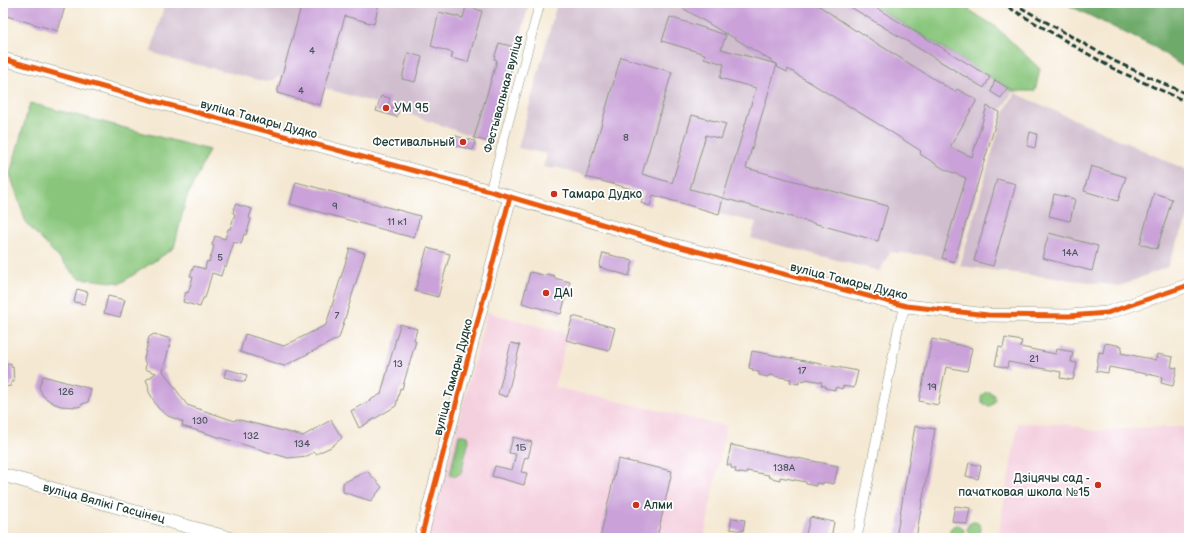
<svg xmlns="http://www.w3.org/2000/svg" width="1192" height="541" font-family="'Balsamiq Sans',sans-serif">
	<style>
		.built { fill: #f4cfde }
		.industrial { fill: #d0bdce }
		.green { fill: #89c67b; stroke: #548258 }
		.forest { fill: #6eab6b; stroke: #467450 }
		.building { fill: #caa2d9 }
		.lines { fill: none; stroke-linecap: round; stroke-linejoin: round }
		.street-casing { stroke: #8a9283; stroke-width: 10 }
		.secondary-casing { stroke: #8a9283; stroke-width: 14 }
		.street { stroke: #fff; stroke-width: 9 }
		.secondary { stroke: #fff; stroke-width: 13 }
		.rail { stroke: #1f3d34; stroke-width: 3; stroke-dasharray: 6 3; stroke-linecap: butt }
		.cycleway-casing { stroke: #fff; stroke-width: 8 }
		.cycleway { stroke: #e8590c; stroke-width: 5 }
		.poi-dot { fill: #c8321e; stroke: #fff; stroke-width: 1.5 }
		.labels { text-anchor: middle; stroke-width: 3.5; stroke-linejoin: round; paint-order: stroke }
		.number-label { font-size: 10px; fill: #4a565d }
		.street-label { font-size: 12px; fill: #1f3d34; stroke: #fff }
		.poi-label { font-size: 12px; fill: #1f3d34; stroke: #fff; text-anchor: start }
	</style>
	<rect width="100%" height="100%" fill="#fff"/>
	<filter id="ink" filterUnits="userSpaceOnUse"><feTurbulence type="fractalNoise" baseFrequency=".025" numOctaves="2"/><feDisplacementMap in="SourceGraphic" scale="8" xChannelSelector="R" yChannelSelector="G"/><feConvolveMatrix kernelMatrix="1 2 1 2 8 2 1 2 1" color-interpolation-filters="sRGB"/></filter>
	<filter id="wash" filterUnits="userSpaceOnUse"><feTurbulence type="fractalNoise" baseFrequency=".012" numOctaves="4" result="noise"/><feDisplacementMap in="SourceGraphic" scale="16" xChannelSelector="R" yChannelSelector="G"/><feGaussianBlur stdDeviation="0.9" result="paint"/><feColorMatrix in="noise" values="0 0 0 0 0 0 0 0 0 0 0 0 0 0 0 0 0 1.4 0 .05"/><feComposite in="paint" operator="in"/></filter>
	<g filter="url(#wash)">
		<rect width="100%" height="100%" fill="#f4e8d2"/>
		<g class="built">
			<path d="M487 312 568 334 554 387 726 426 704 538H428Z"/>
			<path d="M1018 423 1065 424 1094 431 1155 427H1189V538H998Z"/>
		</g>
		<g class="industrial">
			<path d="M165 3H529L518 48 489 142 379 104 282 76 266 82 204 66 177 61 151 52Z"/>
			<path d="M557 3H868L1013 91 1000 112 956 264 923 255 890 252 880 271 751 238 756 222 719 214 555 167 554 169 543 167 547 154 518 148Z"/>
			<path d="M1015 93 1189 171V215L1167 267 1120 286 960 266 1003 114Z"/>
		</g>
		<g class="green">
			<path d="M869 3H958L996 27 1040 69 1035 91H1013Z"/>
			<path d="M30 103 209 150 186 199 174 248 121 283 78 278 26 223 10 174Z"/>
			<circle cx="988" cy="399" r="7"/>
			<path d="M459 435H463L468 436 469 440 461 473 456 476 450 475Z"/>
			<circle cx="974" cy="529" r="7"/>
			<circle cx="957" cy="532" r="7"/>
		</g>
		<path class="forest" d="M1064 3H1189V68L1182 66 1156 48Z"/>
		<g id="blocks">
			<g class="building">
				<path d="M3 3H66L58 31 3 15Z"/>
				<path d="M302 3H379L374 24 345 16 320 105 277 93Z"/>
				<path d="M674 3H815L856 31 857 30 873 41 955 92 957 89 977 100 950 147 972 157 987 106 999 112 954 262 942 258 966 178 944 169 920 154 921 151 888 130 788 69 787 72 777 67 778 65 726 33V34Z"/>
				<path d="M844 3H868L990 77 984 88Z"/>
				<path d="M466 6 482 11 468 62 451 58 453 53 431 46 439 12 463 18Z"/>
				<path d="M670 17 726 35 721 49 777 64 746 168 888 206 878 241 723 198 756 88 720 78 724 64 704 58 705 54 662 41Z"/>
				<path d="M499 43 518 48 489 142 474 138 497 60 494 59Z"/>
				<path d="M408 53 422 57 415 82 402 79Z"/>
				<path d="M621 57 672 72 642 174 672 183 692 115 726 124 721 139 706 135 690 189 723 198 719 214 653 195 650 206 641 203 644 192 586 177Z"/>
				<path d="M995 80 1008 88 1001 98 991 92Z"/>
				<path d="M381 96 390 98 388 106 399 109 397 117 376 111Z"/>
				<path d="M1030 132 1037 134 1035 148 1027 146Z"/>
				<path d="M452 135 475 141 473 150 450 144Z"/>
				<path d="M1091 166 1126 177 1118 201 1084 191Z"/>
				<path d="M997 179 1016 184 993 266 974 261Z"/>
				<path d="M296 182 420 216 414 238 290 204Z"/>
				<path d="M1154 193 1172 199 1157 249 1140 244Z"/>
				<path d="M1054 194 1075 199 1070 221 1049 216Z"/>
				<path d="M235 204 252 209 249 218 251 219 246 235 244 234 241 244 234 242 226 267 224 266 221 276 212 273 205 298H203L200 307 183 302 186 292 188 293 193 277 190 276 194 266 205 269 207 261 209 262 212 253 214 246 212 245 215 236 225 239 228 229H230L235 214 233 213Z"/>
				<path d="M1049 233 1098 246 1092 271 1042 258Z"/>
				<path d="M350 248 365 253 339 338 284 366 240 352 245 334 284 346 326 325Z"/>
				<path d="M427 248 450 254 438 297 415 291Z"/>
				<path d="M603 253 633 261 629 276 599 267Z"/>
				<path d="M530 272 547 276V274L555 276 554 278 570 282 561 314 522 303Z"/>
				<path d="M77 289 88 292 85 304 74 302Z"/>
				<path d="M108 296 125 300 120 317 104 313Z"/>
				<path d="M573 316 615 328 609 351 566 340Z"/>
				<path d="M400 324 417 329 414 340 416 341 402 389 400 388 396 406 359 428 351 411 381 394Z"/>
				<path d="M154 334 171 339 163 371 187 405 235 421 236 419 303 436 331 420 342 438 331 447 316 454 314 452 307 456 288 458 182 426 183 422 176 419 168 416 158 408 149 392 148 384 146 380 156 373 145 369 146 365 144 359 149 337Z"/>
				<path d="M1005 338 1022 341 1020 347 1056 354 1057 349 1073 352 1071 362 1077 363 1073 380 1060 378 1061 372 1008 362 1007 368 995 365 999 347 1003 348Z"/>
				<path d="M932 339 972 348 967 371 946 367 938 405 919 401Z"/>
				<path d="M511 343 520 345 507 397 498 394Z"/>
				<path d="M1105 343 1122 346 1121 353 1156 360 1157 354 1173 357 1171 367 1177 368 1173 386 1161 383 1162 377 1109 367 1108 373 1096 371 1099 352 1103 353Z"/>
				<path d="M752 351 858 371 854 388 843 386 842 389 836 387 835 390 825 388 826 386 821 385 822 382 806 379 805 381 799 380V384L790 382 791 379 769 375 768 377 759 375V372L753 371V369L749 368Z"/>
				<path d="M11 363V367H13L14 382H11V386L3 387V364Z"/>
				<path d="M226 369 247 375 245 382 224 377Z"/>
				<path d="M43 376 91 389 88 402 82 404 81 406 77 407 61 406 53 403 43 396 39 387Z"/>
				<path d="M915 426 935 429 916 538H896Z"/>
				<path d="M513 437 532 442 528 458 525 457 521 472 527 473 524 485 492 476 495 466 512 470 516 454 509 453Z"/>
				<path d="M731 445 838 466 834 484 823 482V484L816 483V486L806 484V482L780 477V480L768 477 769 475 747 471 746 474 735 472 736 469 731 468V465H727Z"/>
				<path d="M618 459 672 471 657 538H600Z"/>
				<path d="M969 463 981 466 978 479 966 476Z"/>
				<path d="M367 471 382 487 371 501 343 492V483Z"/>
				<path d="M955 506 970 508 967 524 952 521Z"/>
				<path d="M810 517 834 522 831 538H805Z"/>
				<path d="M732 518 745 520 743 531 730 529Z"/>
			</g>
		</g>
	</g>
	<g filter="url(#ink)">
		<use href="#blocks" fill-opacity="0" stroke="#8a9283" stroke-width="1"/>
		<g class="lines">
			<defs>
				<g id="street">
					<path d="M490 191 540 3"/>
					<path d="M857 538 899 324 906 306"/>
				</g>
				<g id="secondary">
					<path d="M3 59 124 93 490 191 673 245 906 306 988 315 1069 316 1107 313 1189 285"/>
					<path d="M3 475 229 538"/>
					<path d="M421 538 510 197"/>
				</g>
			</defs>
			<use href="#street" class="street-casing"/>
			<use href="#secondary" class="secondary-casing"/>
			<use href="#street" class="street"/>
			<use href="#secondary" class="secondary"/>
			<g class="rail">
				<path d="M1001 3 1112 68 1189 103"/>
				<path d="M1013 3 1114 61 1189 95"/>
			</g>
			<defs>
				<g id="cycleway">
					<path d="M3 59 124 93 490 191 673 245 906 306 988 315 1069 316 1107 313 1189 285"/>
					<path d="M421 538 510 197"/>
				</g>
			</defs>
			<use href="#cycleway" class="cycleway-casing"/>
			<use href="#cycleway" class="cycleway"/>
		</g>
	</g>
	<g class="poi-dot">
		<circle cx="386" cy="108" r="4"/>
		<circle cx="463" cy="142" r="4"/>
		<circle cx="554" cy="194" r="4"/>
		<circle cx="546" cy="293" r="4"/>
		<circle cx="1098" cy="485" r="4"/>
		<circle cx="636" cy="505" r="4"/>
	</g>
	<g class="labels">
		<g class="number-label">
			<text x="312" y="54">4</text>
			<text x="301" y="94">4</text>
			<text x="626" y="141">8</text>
			<text x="335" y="209">9</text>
			<text x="397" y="225">11 к1</text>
			<text x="1070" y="256">14А</text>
			<text x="220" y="261">5</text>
			<text x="337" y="319">7</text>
			<text x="1034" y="362">21</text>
			<text x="398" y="367">13</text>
			<text x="802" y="374">17</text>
			<text x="932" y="390">19</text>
			<text x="66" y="395">126</text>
			<text x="200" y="424">130</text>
			<text x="251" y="439">132</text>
			<text x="302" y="447">134</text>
			<text x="521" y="451">1Б</text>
			<text x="784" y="471">138А</text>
		</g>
		<g class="street-label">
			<text transform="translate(503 94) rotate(-75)" y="4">Фестывальная вуліца</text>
			<text transform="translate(259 119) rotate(15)" y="4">вуліца Тамары Дудко</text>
			<text transform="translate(849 281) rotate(14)" y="4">вуліца Тамары Дудко</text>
			<text transform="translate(453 377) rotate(-75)" y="4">вуліца Тамары Дудко</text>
			<text transform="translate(104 503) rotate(15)" y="4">вуліца Вялікі Гасцінец</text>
		</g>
		<g class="poi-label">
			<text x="394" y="112">УМ 95</text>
			<text x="455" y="146" text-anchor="end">Фестивальный</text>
			<text x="562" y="198">Тамара Дудко</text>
			<text x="554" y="297">ДАІ</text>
			<text x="1090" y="482" text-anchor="end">Дзіцячы сад -<tspan x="1090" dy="14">пачатковая школа №15</tspan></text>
			<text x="644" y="509">Алми</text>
		</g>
	</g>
	<rect width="1192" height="541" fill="none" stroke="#fff" stroke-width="16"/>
</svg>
